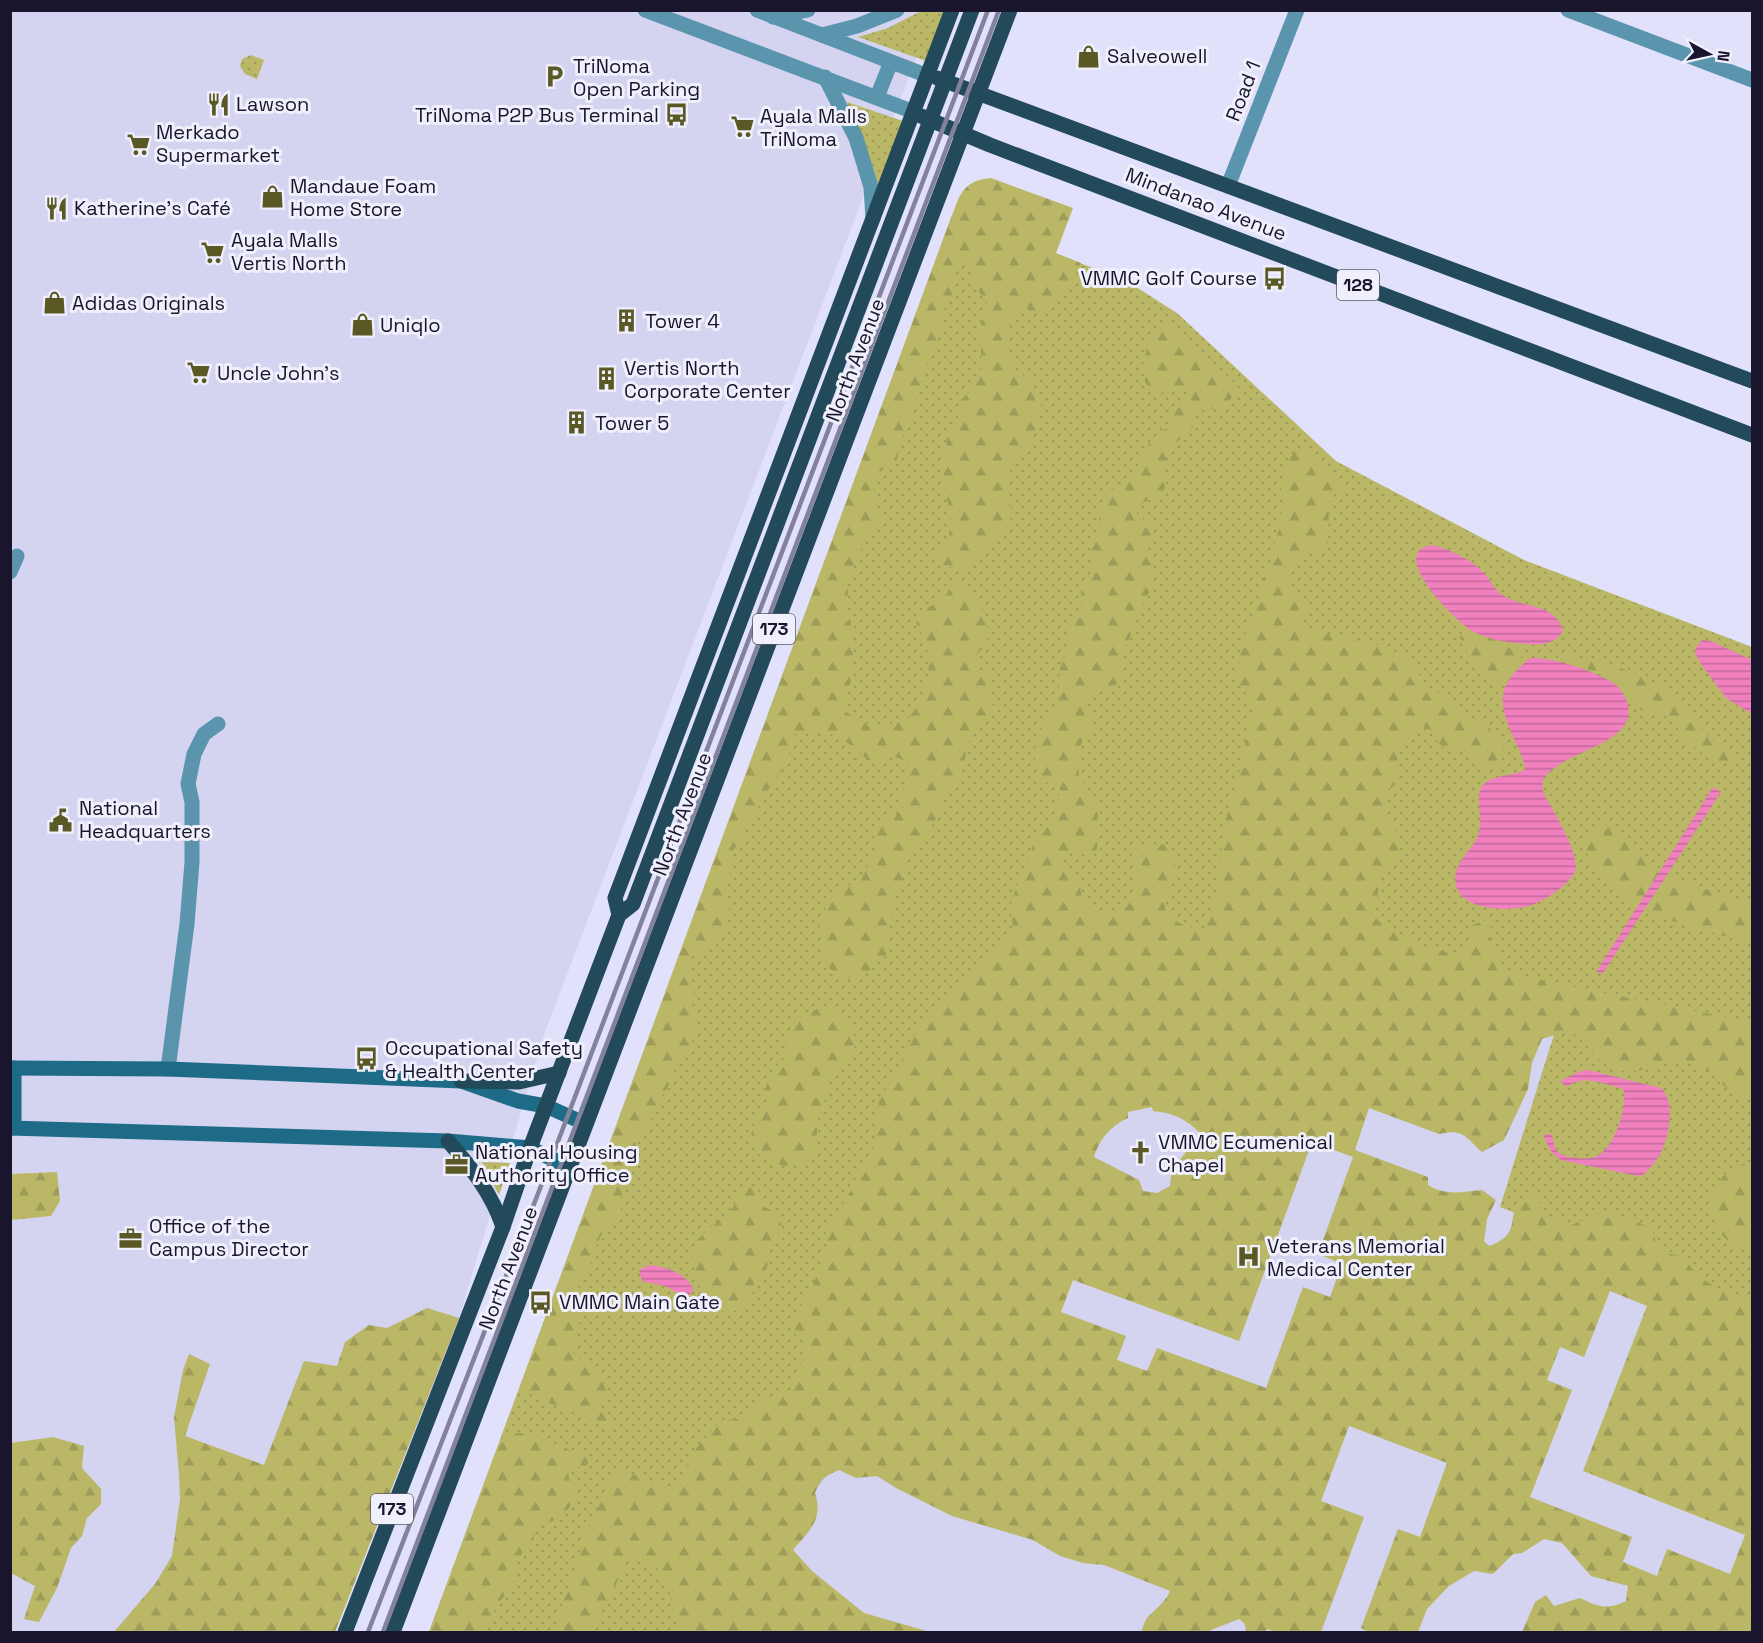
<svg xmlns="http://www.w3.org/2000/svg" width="1763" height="1643" font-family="'Space Grotesk',sans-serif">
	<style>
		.built { fill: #d4d3f0 }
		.grass { fill: url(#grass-dots) }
		.forest { fill: url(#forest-firs); fill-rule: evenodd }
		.water { fill: url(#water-rules) }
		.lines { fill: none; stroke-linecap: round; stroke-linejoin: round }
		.minor { stroke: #5b94ad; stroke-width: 15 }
		.tertiary { stroke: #5b94ad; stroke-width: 15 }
		.secondary { stroke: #1d6b87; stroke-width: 15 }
		.primary { stroke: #224a5a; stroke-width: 15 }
		.rail { stroke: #84829b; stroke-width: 4.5 }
		.labels { text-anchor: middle; stroke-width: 6; stroke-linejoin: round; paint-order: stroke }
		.shield { fill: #f0f0fd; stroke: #59576b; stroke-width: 1.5 }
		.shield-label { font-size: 18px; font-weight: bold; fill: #18152c }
		.poi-label { font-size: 20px; fill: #18152c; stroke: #f0f0fd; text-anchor: start }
		.street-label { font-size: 20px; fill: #18152c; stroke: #f0f0fd }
	</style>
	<defs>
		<pattern id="grass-dots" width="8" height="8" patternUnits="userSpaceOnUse" patternTransform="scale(1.5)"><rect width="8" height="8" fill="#bab766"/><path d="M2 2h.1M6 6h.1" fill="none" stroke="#9f9c59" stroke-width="1.8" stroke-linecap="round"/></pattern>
		<pattern id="forest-firs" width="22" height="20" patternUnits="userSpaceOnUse" patternTransform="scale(1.5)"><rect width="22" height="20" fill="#bab766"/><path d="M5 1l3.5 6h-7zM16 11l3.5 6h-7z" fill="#9f9c59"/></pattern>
		<pattern id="water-rules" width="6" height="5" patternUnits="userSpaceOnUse" patternTransform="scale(1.5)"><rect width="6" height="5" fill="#f180bf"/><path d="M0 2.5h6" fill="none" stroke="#c2689b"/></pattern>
	</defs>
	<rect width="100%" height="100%" fill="#e2e1fc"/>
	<g class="built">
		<path d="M11 11H934L545 1032 459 1318 335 1632H11Z"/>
		<path d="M1557 1025 1752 1307V1632H729L947 1055Z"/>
	</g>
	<g class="grass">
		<path d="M921 11H944L926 61 858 37 888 28Z"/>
		<path d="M251 55 264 60 257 79 245 74 240 66 242 59Z"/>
		<path d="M847 102 903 121 878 184Z"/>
		<path d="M952 215 1125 280 1177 313 1336 461 1524 560 1752 647V1307L1500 1207 1557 1025 1116 942 729 1632H429Z"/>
		<path d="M482 1162 510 1163 499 1195Z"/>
	</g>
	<g class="forest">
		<path d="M991 178 1073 208 1056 253 1081 263C1073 284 1059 299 1042 313H1032L1029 308 1024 307 1013 312 1006 344 1015 369 1032 382 1041 404V410L1033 436 1024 451 1014 462 1008 476 1007 492 1012 510 1008 533 999 539 992 548 983 551 972 565 964 571 940 564 937 561 939 551 949 538 951 515 940 471 942 453 946 448 948 434 957 423 960 401 973 388 981 371V347L978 336 984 313 989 306C979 290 972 287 971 267L961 264 957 267 954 291 945 307 941 333 932 348 908 423C900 437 901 452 894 467 876 471 875 472 873 492L878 497C874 507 871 513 881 519L879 527 867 536 862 545 860 558 849 574 846 619 847 622 850 619 851 622C853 651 857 681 840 708L863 723 881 724 898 723 908 718 920 704 929 679 927 645 916 623 928 608 947 594 950 585 957 582C975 589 993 623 986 643 985 648 981 650 977 654V667L980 670 988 673 989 695 993 706 985 720 968 743 963 770 957 782 944 801 934 823 906 861 891 918 887 953 873 968 859 979 845 978 830 969 823 958 819 927 822 916 830 899 843 887 860 882 862 878 874 853 878 827 887 818 903 811 902 791 910 774 909 765C891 749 888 763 874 762 866 761 858 749 851 745 833 733 819 730 797 731L785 765 760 802 754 820 746 828 742 838 732 852 730 871 724 886 726 898 731 903C729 919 723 948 704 953 700 954 694 953 690 953L688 966 694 988 692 1009 694 1010 697 1024 695 1037 675 1069 668 1087 657 1104 651 1119 639 1138 634 1151 629 1172 622 1189 621 1210 602 1234 597 1243 594 1258 579 1284 577 1301 579 1322 573 1353 583 1362 599 1372 607 1393 597 1407 614 1429 537 1398 520 1387 957 202C963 186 974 179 991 178Z"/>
		<path d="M1171 323 1239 387C1232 398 1226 408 1212 409 1206 410 1202 410 1196 412 1195 419 1194 429 1188 434 1179 441 1174 441 1168 453 1162 466 1169 481 1164 490 1157 502 1136 498 1137 514L1154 527 1148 547 1151 564 1150 591 1139 611 1134 628 1125 647 1120 676 1114 689 1108 692 1096 688C1081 700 1091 713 1092 729 1090 734 1086 736 1083 740 1079 748 1078 766 1079 774 1080 778 1095 803 1098 807L1097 849 1095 853 1090 855 1069 853 1062 859 1061 863C1066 869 1076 876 1079 884 1080 885 1081 892 1081 893 1086 913 1098 916 1116 911 1128 908 1133 901 1136 888 1138 877 1130 864 1132 852 1144 842 1154 844 1169 845 1184 866 1168 888 1165 909 1175 924 1189 930 1207 928V914L1213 905 1220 889 1219 882 1222 843 1230 801 1239 774 1253 706 1250 697 1237 684 1241 642 1255 614 1260 583 1267 573 1274 557 1275 540 1279 530 1282 503 1281 487 1283 471 1294 452 1302 448C1313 460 1340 474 1345 488L1332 496 1329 502 1328 543 1304 557 1289 572C1289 579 1292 590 1297 595 1301 600 1305 600 1307 606 1309 613 1301 620 1300 628L1375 644 1396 652 1408 660 1424 682 1453 706 1489 728 1505 749C1501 763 1502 771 1485 770 1477 765 1474 753 1464 751 1455 749 1450 753 1442 746 1432 738 1437 731 1423 727L1412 732C1411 734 1410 738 1408 740 1404 745 1400 745 1398 751 1394 763 1409 778 1388 790L1385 810 1401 843 1400 852 1381 877 1377 898 1367 911C1376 917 1383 926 1392 931 1404 937 1456 963 1465 949 1475 935 1458 927 1487 920L1491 923 1490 937 1503 970 1554 983 1752 1022V1100C1727 1099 1718 1072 1696 1064 1669 1054 1642 1079 1615 1069 1610 1067 1603 1063 1599 1059 1590 1053 1581 1033 1569 1033 1561 1032 1550 1037 1542 1039L1532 1063 1528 1089 1504 1140 1482 1152C1466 1138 1464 1128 1439 1134L1369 1108 1355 1150 1428 1177V1185C1445 1196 1462 1192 1482 1190L1496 1200 1487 1219 1484 1241 1489 1246C1523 1234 1505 1217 1521 1198L1536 1196 1544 1213 1568 1226C1578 1223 1586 1218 1596 1215 1614 1210 1635 1222 1652 1228L1655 1239 1663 1253 1678 1255 1691 1267 1698 1277 1728 1293 1752 1297V1632H1522L1535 1602 1546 1595 1554 1606 1580 1598C1598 1607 1607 1610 1626 1601L1628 1586 1591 1576 1562 1543 1544 1539 1522 1553 1513 1554 1493 1574 1474 1571 1449 1586 1427 1609 1418 1632H1369L1361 1628 1398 1529 1420 1537 1447 1463 1349 1426 1321 1501 1364 1517 1321 1632H1276L1267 1629 1265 1632H1246L1245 1624 1239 1619 1211 1630 1210 1632H1141C1143 1628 1144 1622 1147 1618 1155 1609 1165 1603 1170 1591L1104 1565 1083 1563 1060 1556 1033 1540 952 1516 896 1488 877 1476 856 1478 839 1470C826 1475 820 1480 815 1493 824 1520 808 1532 793 1550L812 1571 864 1613 930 1632H677C676 1615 669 1577 654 1566 647 1561 635 1559 627 1556L609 1602 598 1616 594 1632H553L567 1590 581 1557 580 1541 605 1494 612 1472 630 1473 649 1481 677 1489 686 1477 685 1469 695 1449 721 1420C729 1419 738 1420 745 1417 752 1414 751 1410 755 1406 764 1396 780 1394 792 1393L794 1378 806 1354 807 1342 795 1334 791 1318 809 1295 827 1248 825 1227 841 1207 853 1187 858 1172 875 1146 879 1100 888 1084 896 1078 904 1053 917 1031 932 1016 939 1005 953 993 971 970 985 958 990 950 1011 935 1013 926 1010 907 1017 885 1025 874 1034 840 1040 830 1055 822 1060 788 1043 781 1037 774 1034 753 1040 731 1049 719 1058 702 1060 667 1068 649 1069 631 1076 613 1083 604 1081 594 1083 585 1091 572 1092 549 1100 529 1099 513 1108 491 1131 481C1140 461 1146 438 1167 428 1169 423 1170 417 1172 413 1177 404 1186 405 1187 393L1182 389C1176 390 1169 394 1163 394 1139 391 1141 365 1147 349 1148 345 1149 339 1151 335 1156 330 1165 325 1171 323ZM1152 1107 1153 1111C1174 1113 1186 1119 1201 1134L1172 1169 1170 1186 1157 1193 1143 1191 1139 1180 1094 1157C1099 1140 1111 1125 1128 1118V1112ZM1312 1142 1353 1157 1318 1254 1342 1264 1330 1297 1303 1287 1266 1388 1157 1348 1147 1371 1117 1360 1126 1336 1061 1312 1073 1280 1239 1341ZM1610 1291 1647 1306 1583 1471 1745 1535 1730 1574 1667 1549 1657 1576 1623 1562 1632 1537 1530 1497 1572 1390 1547 1380 1560 1347 1584 1357Z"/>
		<path d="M1465 625 1488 637 1525 644C1523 658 1517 665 1507 675 1482 700 1470 654 1460 638Z"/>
		<path d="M1561 653 1581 659 1612 664 1668 689 1683 701 1695 722 1712 740 1733 754 1735 762 1729 763 1712 761 1679 734 1677 725 1673 720 1667 716 1647 714 1640 709 1614 679 1557 658Z"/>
		<path d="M1604 824C1615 826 1621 837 1632 839L1638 854 1675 879 1752 904V944L1648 914 1615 893 1597 875 1590 862 1585 846 1589 833Z"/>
		<path d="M828 1005 835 1006 851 1027 855 1037V1046L847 1059 834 1070 827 1087 824 1104 819 1113 815 1150C809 1156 800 1165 792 1167 786 1169 780 1164 774 1162 769 1159 762 1157 758 1153 742 1138 758 1112 769 1099L766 1086 775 1068 783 1061 791 1026 803 1014Z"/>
		<path d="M1752 1161V1252C1723 1243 1718 1233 1708 1205 1723 1175 1720 1172 1752 1161Z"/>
		<path d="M57 1172 60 1201 51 1216 11 1220V1174Z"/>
		<path d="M742 1186 752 1188 764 1207 780 1214 781 1226 770 1249 767 1267 754 1285 751 1303 748 1307C737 1313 703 1315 698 1300 696 1295 700 1288 700 1282 697 1265 686 1264 697 1243 705 1227 723 1221 733 1207 737 1201 738 1193 742 1186Z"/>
		<path d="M427 1308 459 1318 335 1632H114L155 1584 172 1556 180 1499 179 1475 174 1417 183 1370 189 1354 210 1364 185 1436 264 1465 304 1361 337 1366 345 1342 369 1325 387 1328Z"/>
		<path d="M521 1433 536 1436 587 1457 588 1464 581 1468 575 1465 568 1470 569 1479 578 1487C570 1514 562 1519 536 1527L533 1540 526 1546 518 1560V1574L485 1626 476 1632H429L501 1438 507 1434Z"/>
		<path d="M53 1437 84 1446 82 1468 101 1489V1504L87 1518 82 1536 71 1548 57 1588 39 1622 24 1619 35 1586 11 1573V1443Z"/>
	</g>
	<g class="water">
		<path d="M1431 545C1448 548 1472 560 1484 573 1490 580 1494 589 1502 595 1523 609 1555 602 1563 631 1555 645 1540 645 1526 644 1508 642 1488 640 1472 631 1456 621 1386 553 1431 545Z"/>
		<path d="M1702 640 1711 641 1752 660V714L1726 698 1701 664 1695 653 1696 647Z"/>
		<path d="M1530 658C1553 657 1590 670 1610 681 1618 685 1624 693 1627 702 1637 732 1599 744 1579 754 1566 760 1554 767 1544 777 1543 781 1542 786 1543 791 1544 795 1547 799 1549 803 1557 817 1580 856 1575 871 1570 885 1539 905 1524 907 1504 911 1462 910 1456 885 1451 862 1474 851 1479 832 1481 822 1480 814 1479 805 1476 774 1500 779 1523 771L1525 768C1524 758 1519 750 1515 741 1497 702 1496 686 1530 658Z"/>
		<path d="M1713 787 1721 792 1603 973 1596 972Z"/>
		<path d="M1588 1070 1661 1088C1676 1101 1669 1140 1659 1156 1655 1163 1649 1169 1643 1175L1638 1176 1561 1160C1551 1153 1547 1147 1544 1135L1552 1134C1553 1140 1554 1147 1558 1152 1565 1159 1591 1161 1599 1155 1615 1145 1626 1110 1624 1091L1621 1088C1602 1084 1583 1074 1567 1087L1560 1081 1579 1072Z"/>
		<path d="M650 1265C668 1268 681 1271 693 1287L692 1292 688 1296 682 1295 665 1286 642 1281 639 1270Z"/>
	</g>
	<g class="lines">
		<g class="minor">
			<path d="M1568 10 1752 80"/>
			<path d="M773 17 808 10"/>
			<path d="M822 35 857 26 897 10"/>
			<path d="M825 77 856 138 871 187 873 219"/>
			<path d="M1228 186 1297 10"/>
			<path d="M10 572 17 556"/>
			<path d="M168 1069 187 924 192 862V802L188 784 194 754 204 734 218 724"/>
		</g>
		<g class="tertiary">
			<path d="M645 10 914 112"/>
			<path d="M757 10 928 76"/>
			<path d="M877 97 891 62"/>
		</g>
		<g class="secondary">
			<path d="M10 1068 168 1069 461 1081 518 1101 546 1106 586 1124"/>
			<path d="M10 1128 448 1141 530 1148 569 1167"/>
			<path d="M14 1128V1068"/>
		</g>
		<g class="primary">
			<path d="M937 78 1752 381"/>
			<path d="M921 116 990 145 1752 435"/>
			<path d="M619 915 615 898 952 10"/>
			<path d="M461 1081 519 1082 559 1073"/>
			<path d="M448 1141C471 1167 492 1194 503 1227"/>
			<path d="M345 1632 503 1227 530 1148 619 915 633 904 972 10"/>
			<path d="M393 1632 1010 10"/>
		</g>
		<g class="rail">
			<path d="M368 1632 546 1173 988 10"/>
			<path d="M383 1632C590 1092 791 550 999 10"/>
		</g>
	</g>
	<defs>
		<symbol id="shop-bare" viewBox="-9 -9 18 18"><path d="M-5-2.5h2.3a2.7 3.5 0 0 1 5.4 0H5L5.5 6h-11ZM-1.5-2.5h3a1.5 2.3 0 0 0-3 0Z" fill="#5a5825" stroke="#f0f0fd" stroke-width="2.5" paint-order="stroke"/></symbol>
		<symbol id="parking-bare" viewBox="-9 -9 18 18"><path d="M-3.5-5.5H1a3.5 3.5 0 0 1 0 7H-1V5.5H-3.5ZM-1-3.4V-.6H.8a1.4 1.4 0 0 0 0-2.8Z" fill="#5a5825" stroke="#f0f0fd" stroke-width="2.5" paint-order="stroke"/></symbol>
		<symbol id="restaurant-bare" viewBox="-9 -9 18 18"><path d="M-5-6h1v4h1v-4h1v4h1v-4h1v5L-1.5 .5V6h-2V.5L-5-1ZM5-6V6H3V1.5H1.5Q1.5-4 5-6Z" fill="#5a5825" stroke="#f0f0fd" stroke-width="2.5" paint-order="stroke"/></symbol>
		<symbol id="bus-bare" viewBox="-9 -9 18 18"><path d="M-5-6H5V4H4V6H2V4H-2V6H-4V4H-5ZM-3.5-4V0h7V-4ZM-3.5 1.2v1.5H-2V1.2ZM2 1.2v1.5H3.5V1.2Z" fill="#5a5825" stroke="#f0f0fd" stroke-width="2.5" paint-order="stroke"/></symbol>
		<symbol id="supermarket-bare" viewBox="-9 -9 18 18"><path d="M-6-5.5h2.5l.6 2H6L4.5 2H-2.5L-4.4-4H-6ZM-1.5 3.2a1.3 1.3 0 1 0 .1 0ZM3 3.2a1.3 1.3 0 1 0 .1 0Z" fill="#5a5825" stroke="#f0f0fd" stroke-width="2.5" paint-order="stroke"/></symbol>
		<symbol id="building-bare" viewBox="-9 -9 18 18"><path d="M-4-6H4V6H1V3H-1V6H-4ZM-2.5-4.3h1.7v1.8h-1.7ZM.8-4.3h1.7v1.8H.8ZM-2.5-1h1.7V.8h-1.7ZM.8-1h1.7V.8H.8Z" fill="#5a5825" stroke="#f0f0fd" stroke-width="2.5" paint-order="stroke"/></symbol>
		<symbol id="civic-bare" viewBox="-9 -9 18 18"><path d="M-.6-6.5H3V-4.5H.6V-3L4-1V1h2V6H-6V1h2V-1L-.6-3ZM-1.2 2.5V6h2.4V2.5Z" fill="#5a5825" stroke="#f0f0fd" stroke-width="2.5" paint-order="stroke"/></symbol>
		<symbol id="church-bare" viewBox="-9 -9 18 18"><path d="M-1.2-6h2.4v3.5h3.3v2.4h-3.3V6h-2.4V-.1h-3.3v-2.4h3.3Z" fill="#5a5825" stroke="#f0f0fd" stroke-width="2.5" paint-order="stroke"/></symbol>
		<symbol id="office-bare" viewBox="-9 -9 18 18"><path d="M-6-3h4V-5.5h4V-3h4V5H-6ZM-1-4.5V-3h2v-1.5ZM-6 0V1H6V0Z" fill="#5a5825" stroke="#f0f0fd" stroke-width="2.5" paint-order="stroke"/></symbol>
		<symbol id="hospital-bare" viewBox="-9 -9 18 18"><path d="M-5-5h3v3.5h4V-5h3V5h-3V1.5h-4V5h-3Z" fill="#5a5825" stroke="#f0f0fd" stroke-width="2.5" paint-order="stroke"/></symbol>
	</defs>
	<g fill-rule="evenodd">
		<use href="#shop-bare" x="1072" y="40" width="33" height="33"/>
		<use href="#parking-bare" x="538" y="60" width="33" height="33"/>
		<use href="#restaurant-bare" x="202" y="88" width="33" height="33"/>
		<use href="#bus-bare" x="660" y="98" width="33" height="33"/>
		<use href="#supermarket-bare" x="726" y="110" width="33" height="33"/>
		<use href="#supermarket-bare" x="122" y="128" width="33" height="33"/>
		<use href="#shop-bare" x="256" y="180" width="33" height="33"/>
		<use href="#restaurant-bare" x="40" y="192" width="33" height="33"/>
		<use href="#supermarket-bare" x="196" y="236" width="33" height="33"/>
		<use href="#bus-bare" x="1258" y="262" width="33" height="33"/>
		<use href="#shop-bare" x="38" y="286" width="33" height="33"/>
		<use href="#building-bare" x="610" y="304" width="33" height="33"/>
		<use href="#shop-bare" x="346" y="308" width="33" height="33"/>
		<use href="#supermarket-bare" x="182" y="356" width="33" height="33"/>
		<use href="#building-bare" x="590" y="362" width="33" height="33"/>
		<use href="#building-bare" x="560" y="406" width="33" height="33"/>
		<use href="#civic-bare" x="44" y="804" width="33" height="33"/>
		<use href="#bus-bare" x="350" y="1042" width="33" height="33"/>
		<use href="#church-bare" x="1124" y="1136" width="33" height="33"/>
		<use href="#office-bare" x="440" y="1148" width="33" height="33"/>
		<use href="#office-bare" x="114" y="1222" width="33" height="33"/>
		<use href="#hospital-bare" x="1232" y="1240" width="33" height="33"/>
		<use href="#bus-bare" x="524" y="1286" width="33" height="33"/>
	</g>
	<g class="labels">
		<g class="shield">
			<rect x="1337" y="270" width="42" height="30" rx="4.5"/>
			<rect x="753" y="614" width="42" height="30" rx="4.5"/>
			<rect x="371" y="1494" width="42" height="30" rx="4.5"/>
		</g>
		<g class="shield-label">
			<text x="1358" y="291">128</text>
			<text x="774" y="635">173</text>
			<text x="392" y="1515">173</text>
		</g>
		<g class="poi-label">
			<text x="1107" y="63">Salveowell</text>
			<text x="573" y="73">TriNoma<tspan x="573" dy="23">Open Parking</tspan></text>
			<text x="236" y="111">Lawson</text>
			<text x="659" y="122" text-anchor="end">TriNoma P2P Bus Terminal</text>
			<text x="760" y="123">Ayala Malls<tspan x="760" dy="23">TriNoma</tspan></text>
			<text x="156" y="139">Merkado<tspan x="156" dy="23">Supermarket</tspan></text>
			<text x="290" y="193">Mandaue Foam<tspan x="290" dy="23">Home Store</tspan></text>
			<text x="74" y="215">Katherine’s Café</text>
			<text x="231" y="247">Ayala Malls<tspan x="231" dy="23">Vertis North</tspan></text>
			<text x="1257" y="285" text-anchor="end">VMMC Golf Course</text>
			<text x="72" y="310">Adidas Originals</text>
			<text x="645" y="328">Tower 4</text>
			<text x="380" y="332">Uniqlo</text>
			<text x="624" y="375">Vertis North<tspan x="624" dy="23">Corporate Center</tspan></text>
			<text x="217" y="380">Uncle John's</text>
			<text x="595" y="430">Tower 5</text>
			<text x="79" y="815">National<tspan x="79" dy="23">Headquarters</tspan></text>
			<text x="385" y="1055">Occupational Safety<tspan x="385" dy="23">&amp; Health Center</tspan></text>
			<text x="1158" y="1149">VMMC Ecumenical<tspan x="1158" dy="23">Chapel</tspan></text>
			<text x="475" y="1159">National Housing<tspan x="475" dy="23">Authority Office</tspan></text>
			<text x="149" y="1233">Office of the<tspan x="149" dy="23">Campus Director</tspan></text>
			<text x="1267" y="1253">Veterans Memorial<tspan x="1267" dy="23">Medical Center</tspan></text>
			<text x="559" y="1309">VMMC Main Gate</text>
		</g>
		<g class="street-label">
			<text transform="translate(1243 91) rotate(-69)" y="7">Road 1</text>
			<text transform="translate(1206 204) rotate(21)" y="7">Mindanao Avenue</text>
			<text transform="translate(855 360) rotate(-69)" y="7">North Avenue</text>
			<text transform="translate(682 814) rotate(-69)" y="7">North Avenue</text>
			<text transform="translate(508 1268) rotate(-69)" y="7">North Avenue</text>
		</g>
	</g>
	<rect width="1763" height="1643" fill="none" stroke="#18152c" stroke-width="24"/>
	<g transform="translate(1709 54) rotate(98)" stroke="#f0f0fd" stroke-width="4.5" paint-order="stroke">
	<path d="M0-4.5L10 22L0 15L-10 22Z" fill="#18152c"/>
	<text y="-9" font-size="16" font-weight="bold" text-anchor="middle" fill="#18152c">N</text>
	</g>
</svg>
